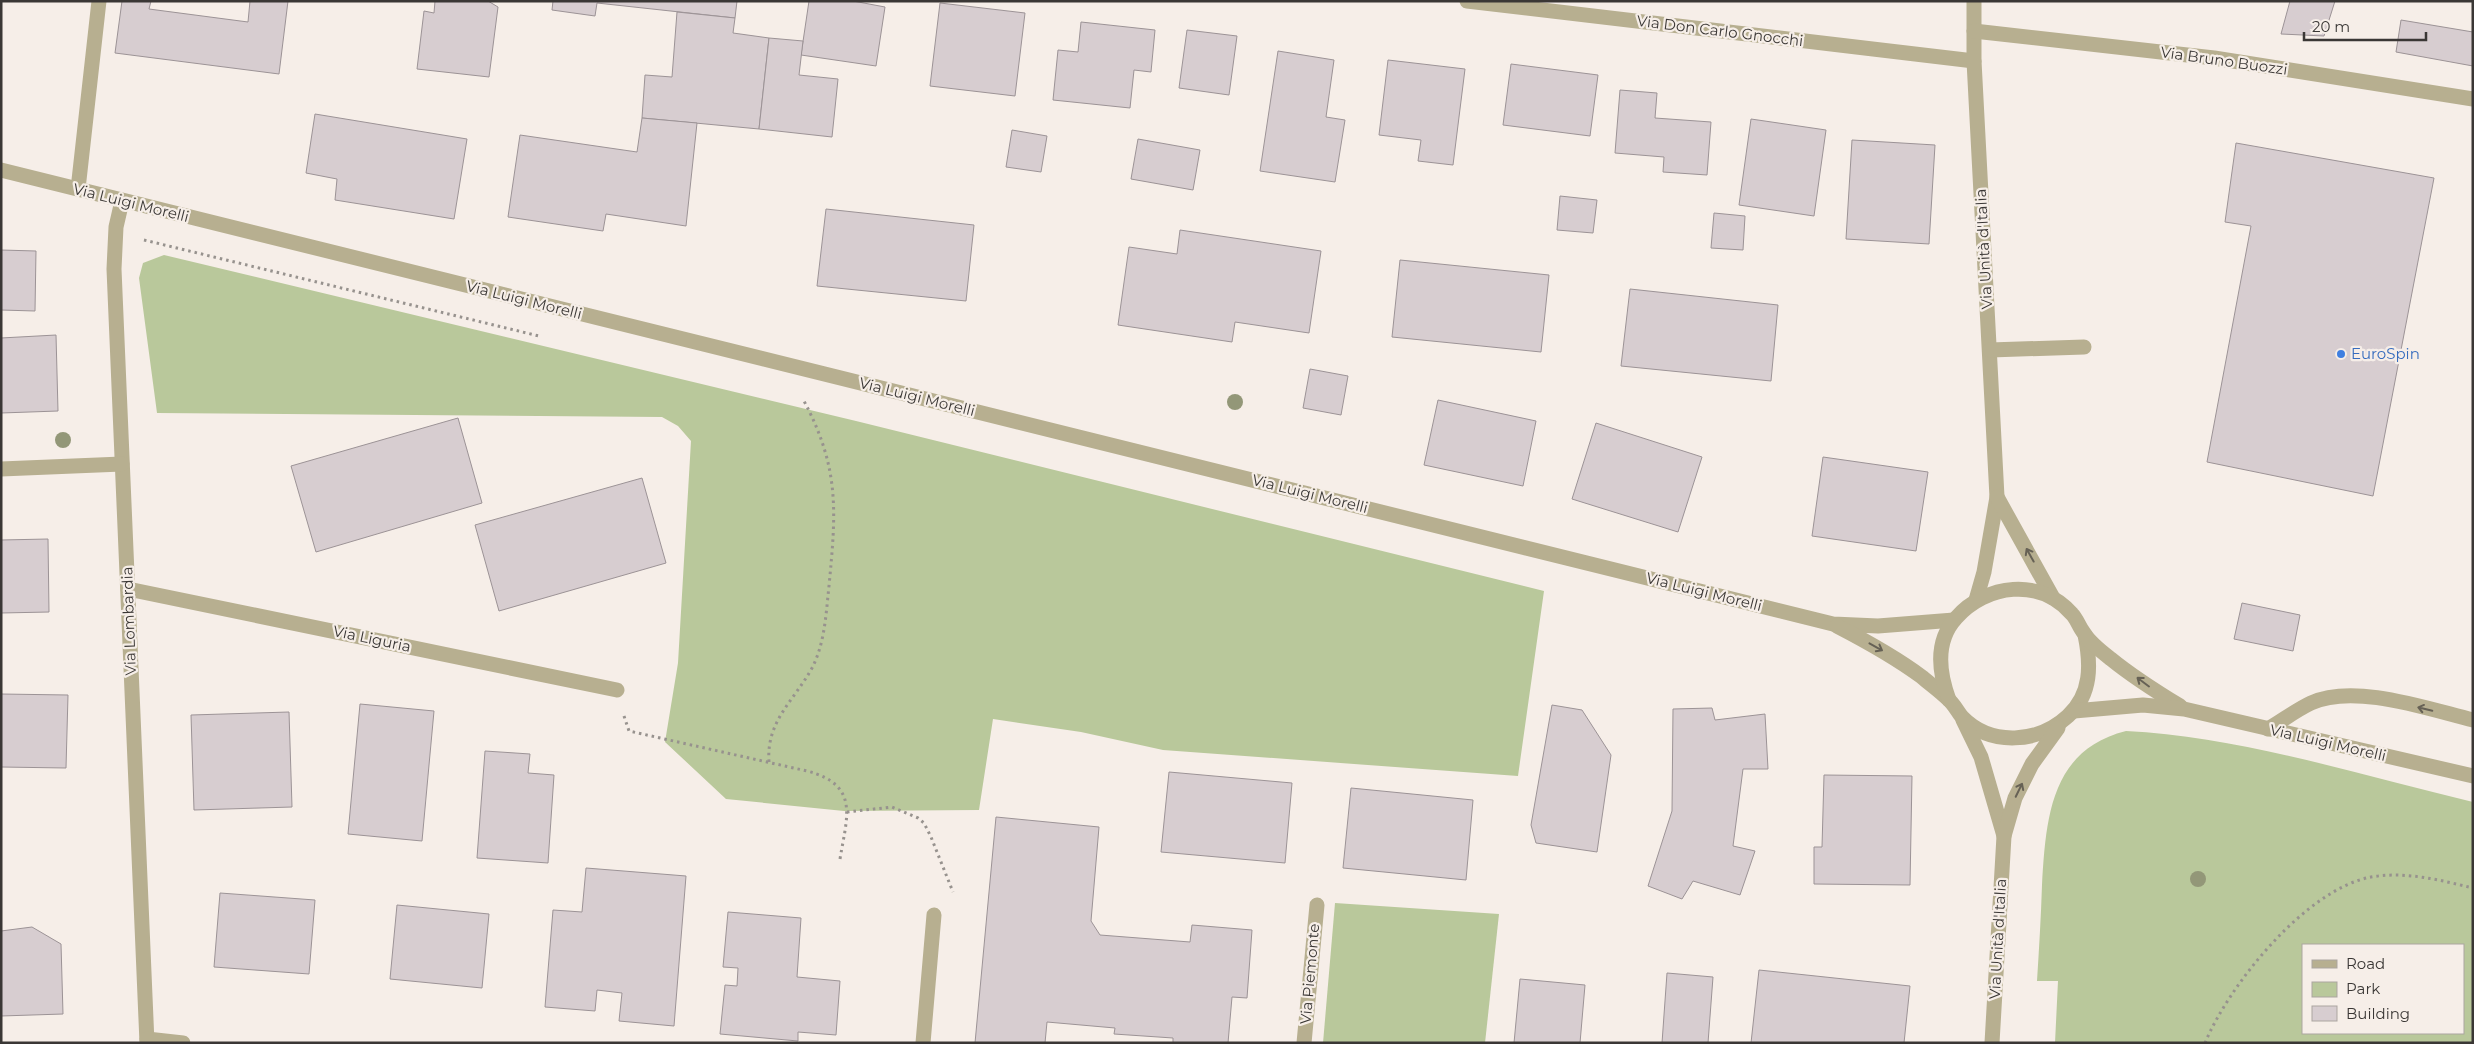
<svg xmlns="http://www.w3.org/2000/svg" width="2474" height="1044" font-family="Montserrat,sans-serif">
	<style>
		.green { fill: #b9c89b; fill-rule: evenodd }
		.building { fill: #d7cdd0; stroke: #9c9396 }
		.lines { fill: none; stroke-linecap: round; stroke-linejoin: round }
		.path { stroke: #97928e; stroke-width: 3; stroke-dasharray: 2.5 4; stroke-linecap: butt }
		.minor { stroke: #b7af90; stroke-width: 15 }
		.tree { fill: #939778 }
		.oneway { stroke: #666155 }
		.shop-dot { fill: #3f7fe0; stroke: #f6eee8; stroke-width: 2 }
		.labels { text-anchor: middle; stroke-width: 4.5; stroke-linejoin: round; paint-order: stroke }
		.street-label { font-size: 15px; fill: #3a3735; stroke: #f6eee8 }
		.shop-label { font-size: 15px; fill: #366cbe; stroke: #f6eee8; text-anchor: start }
	</style>
	<rect width="100%" height="100%" fill="#f6eee8"/>
	<g class="green">
		<path d="M164 255 856 421 1544 591 1518 776 1163 750 1081 732 993 719 979 810 844 811 726 799 665 742 678 663 691 441 678 426 662 417 157 413 139 278 143 263Z"/>
		<path d="M2126 731C2242 737 2360 775 2473 802V1043H2055L2058 981H2037C2039 949 2041 917 2042 885 2046 819 2050 750 2126 731ZM2303 945H2463V1033H2303Z"/>
		<path d="M1335 903 1499 914 1485 1043H1323Z"/>
	</g>
	<g class="building">
		<path d="M122 1H151L149 9 248 22 250 1H288L279 74 115 53Z"/>
		<path d="M435 1H488L498 7 489 77 417 69 424 11 434 13Z"/>
		<path d="M553 1H737L735 18 597 3 595 16 552 10Z"/>
		<path d="M809 1H853L885 7 876 66 801 55Z"/>
		<path d="M2290 1H2335L2324 36 2281 34Z"/>
		<path d="M940 3 1025 13 1015 96 930 86Z"/>
		<path d="M677 12 735 18 733 33 769 38 759 129 642 118 645 75 672 77Z"/>
		<path d="M2401 20 2473 32V66L2396 52Z"/>
		<path d="M1081 22 1155 30 1151 72 1134 70 1130 108 1053 100 1058 50 1078 52Z"/>
		<path d="M1187 30 1237 36 1229 95 1179 88Z"/>
		<path d="M769 38 803 41 799 75 838 79 832 137 759 129Z"/>
		<path d="M1278 51 1334 60 1326 117 1345 120 1335 182 1260 171Z"/>
		<path d="M1388 60 1465 69 1453 165 1418 161 1421 140 1379 135Z"/>
		<path d="M1511 64 1598 75 1590 136 1503 125Z"/>
		<path d="M1620 90 1657 93 1655 118 1711 122 1707 175 1663 172 1664 157 1615 153Z"/>
		<path d="M315 114 467 139 454 219 335 200 337 179 306 173Z"/>
		<path d="M642 118 697 123 686 226 606 214 603 231 508 217 520 135 637 152Z"/>
		<path d="M1751 119 1826 130 1814 216 1739 205Z"/>
		<path d="M1012 130 1047 136 1041 172 1006 167Z"/>
		<path d="M1138 139 1200 150 1193 190 1131 179Z"/>
		<path d="M1852 140 1935 145 1929 244 1846 239Z"/>
		<path d="M2236 143 2434 178 2373 496 2207 462 2251 226 2225 222Z"/>
		<path d="M1560 196 1597 200 1593 233 1557 230Z"/>
		<path d="M826 209 974 225 966 301 817 286Z"/>
		<path d="M1714 213 1745 216 1743 250 1711 248Z"/>
		<path d="M1180 230 1321 251 1309 333 1235 322 1232 342 1118 325 1129 247 1177 254Z"/>
		<path d="M1 250 36 251 35 311 1 310Z"/>
		<path d="M1400 260 1549 275 1541 352 1392 337Z"/>
		<path d="M1630 289 1778 305 1771 381 1621 366Z"/>
		<path d="M56 335 58 411 1 413V338Z"/>
		<path d="M1310 369 1348 376 1341 415 1303 408Z"/>
		<path d="M1438 400 1536 421 1523 486 1424 465Z"/>
		<path d="M458 418 482 503 316 552 291 466Z"/>
		<path d="M1596 423 1702 457 1678 532 1572 499Z"/>
		<path d="M1823 457 1928 472 1916 551 1812 536Z"/>
		<path d="M642 478 666 563 499 611 475 525Z"/>
		<path d="M48 539 49 612 1 613V540Z"/>
		<path d="M2242 603 2300 615 2293 651 2234 639Z"/>
		<path d="M1 694 68 695 66 768 1 767Z"/>
		<path d="M360 704 434 711 422 841 348 834Z"/>
		<path d="M1552 705 1582 710 1611 755 1597 852 1536 843 1531 825Z"/>
		<path d="M1712 708 1715 720 1765 714 1768 769H1743L1733 846 1755 851 1740 895 1693 881 1682 899 1648 886 1672 811 1673 709Z"/>
		<path d="M289 712 292 807 194 810 191 715Z"/>
		<path d="M485 751 530 754 528 773 554 775 548 863 477 858Z"/>
		<path d="M1169 772 1292 783 1285 863 1161 852Z"/>
		<path d="M1824 775 1912 776 1910 885 1814 884V847H1822Z"/>
		<path d="M1351 788 1473 800 1466 880 1343 868Z"/>
		<path d="M996 817 1099 827 1091 921 1100 935 1190 942 1192 925 1252 930 1247 998 1232 997 1228 1043H1173V1038L1114 1034 1115 1028 1047 1022 1045 1043H975Z"/>
		<path d="M586 868 686 876 674 1026 619 1021 622 993 597 990 595 1011 545 1007 553 910 582 912Z"/>
		<path d="M220 893 315 900 309 974 214 967Z"/>
		<path d="M397 905 489 914 482 988 390 979Z"/>
		<path d="M728 912 801 918 797 977 840 981 836 1035 798 1032V1041L720 1034 725 985 737 986 738 968 723 967Z"/>
		<path d="M32 927 61 944 63 1014 1 1016V931Z"/>
		<path d="M1759 970 1910 986 1904 1043H1751Z"/>
		<path d="M1667 973 1713 977 1708 1043H1662Z"/>
		<path d="M1520 979 1585 985 1580 1043H1514Z"/>
	</g>
	<g class="lines">
		<g class="path">
			<path d="M144 240 539 336"/>
			<path d="M624 716 629 731 807 771C860 785 847 816 840 859"/>
			<path d="M769 762C766 721 794 701 812 668 825 643 826 613 829 586 836 512 840 469 804 401"/>
			<path d="M847 812 892 807 918 818 924 823 931 837 953 892"/>
			<path d="M2205 1043C2229 985 2306 889 2371 877 2405 871 2440 880 2473 888"/>
		</g>
		<g class="minor">
			<path d="M1467 1 1974 61"/>
			<path d="M1974 1V61L1997 497 1984 572 1976 600"/>
			<path d="M1974 31 2214 58 2473 99"/>
			<path d="M1 170 1833 624 1878 626 1954 620"/>
			<path d="M78 189 99 1"/>
			<path d="M122 201 116 227 114 269 147 1043"/>
			<path d="M1990 350 2084 347"/>
			<path d="M1 469 122 464"/>
			<path d="M1997 497 2053 598"/>
			<path d="M128 589 617 690"/>
			<path d="M1837 626C1866 641 1895 657 1922 677 1930 684 1940 691 1948 699 1954 704 1957 711 1962 717 1991 747 2039 743 2068 716 2092 694 2091 664 2085 635"/>
			<path d="M1949 700C1939 673 1935 641 1956 618 1986 584 2040 577 2072 614 2077 619 2079 627 2084 633 2090 643 2102 652 2111 659 2133 677 2157 692 2180 706"/>
			<path d="M2074 711 2143 705 2184 709 2473 776"/>
			<path d="M1963 720 1981 757 2004 836"/>
			<path d="M2268 729C2282 721 2296 710 2311 703 2354 683 2428 709 2473 720"/>
			<path d="M147 1039 183 1043"/>
			<path d="M923 1043 934 915"/>
			<path d="M1304 1043 1317 905"/>
			<path d="M1992 1043 2004 836 2015 798 2032 764 2058 728"/>
		</g>
	</g>
	<g class="tree">
		<circle cx="1235" cy="402" r="8"/>
		<circle cx="63" cy="440" r="8"/>
		<circle cx="2198" cy="879" r="8"/>
	</g>
	<defs><path id="oneway-shaft" d="M-6 0H5M1.5-3L5.5 0L1.5 3" fill="none" stroke-width="1.6" stroke-linecap="round" stroke-linejoin="round" transform="scale(1.25)"/></defs>
	<g class="oneway">
		<use href="#oneway-shaft" transform="translate(2030 555) rotate(-119)"/>
		<use href="#oneway-shaft" transform="translate(1876 647) rotate(29)"/>
		<use href="#oneway-shaft" transform="translate(2143 682) rotate(-143)"/>
		<use href="#oneway-shaft" transform="translate(2425 709) rotate(-167)"/>
		<use href="#oneway-shaft" transform="translate(2019 790) rotate(-64)"/>
	</g>
	<circle class="shop-dot" cx="2341" cy="354" r="5"/>
	<g class="labels">
		<g class="street-label">
			<text transform="translate(1720 31) rotate(7)" y="5">Via Don Carlo Gnocchi</text>
			<text transform="translate(2224 61) rotate(8)" y="5">Via Bruno Buozzi</text>
			<text transform="translate(131 203) rotate(14)" y="5">Via Luigi Morelli</text>
			<text transform="translate(1984 249) rotate(-93)" y="5">Via Unità d'Italia</text>
			<text transform="translate(524 300) rotate(14)" y="5">Via Luigi Morelli</text>
			<text transform="translate(917 397) rotate(14)" y="5">Via Luigi Morelli</text>
			<text transform="translate(1310 494) rotate(14)" y="5">Via Luigi Morelli</text>
			<text transform="translate(1704 592) rotate(14)" y="5">Via Luigi Morelli</text>
			<text transform="translate(129 621) rotate(-92)" y="5">Via Lombardia</text>
			<text transform="translate(372 639) rotate(12)" y="5">Via Liguria</text>
			<text transform="translate(2328 743) rotate(13)" y="5">Via Luigi Morelli</text>
			<text transform="translate(1998 939) rotate(-87)" y="5">Via Unità d'Italia</text>
			<text transform="translate(1310 974) rotate(-85)" y="5">Via Piemonte</text>
		</g>
		<g class="shop-label">
			<text x="2351" y="359">EuroSpin</text>
		</g>
	</g>
	<rect width="2474" height="1044" fill="none" stroke="#3a3735" stroke-width="5"/>
	<rect x="2302" y="944" width="162" height="90" fill="#f6eee8" stroke="#aba5a0"/>
	<rect x="2312" y="960" width="25" height="8" fill="#b7af90" stroke="#aba5a0"/>
	<text x="2346" y="969" font-size="15" fill="#3a3735">Road</text>
	<rect x="2312" y="982" width="25" height="15" fill="#b9c89b" stroke="#aba5a0"/>
	<text x="2346" y="994" font-size="15" fill="#3a3735">Park</text>
	<rect x="2312" y="1006" width="25" height="15" fill="#d7cdd0" stroke="#aba5a0"/>
	<text x="2346" y="1019" font-size="15" fill="#3a3735">Building</text>
	<path d="M2304 32v8h122v-8" fill="none" stroke="#3a3735" stroke-width="2.5"/>
	<text x="2312" y="32" font-size="15" fill="#3a3735" stroke="#f6eee8" stroke-width="4" paint-order="stroke">20 m</text>
</svg>
